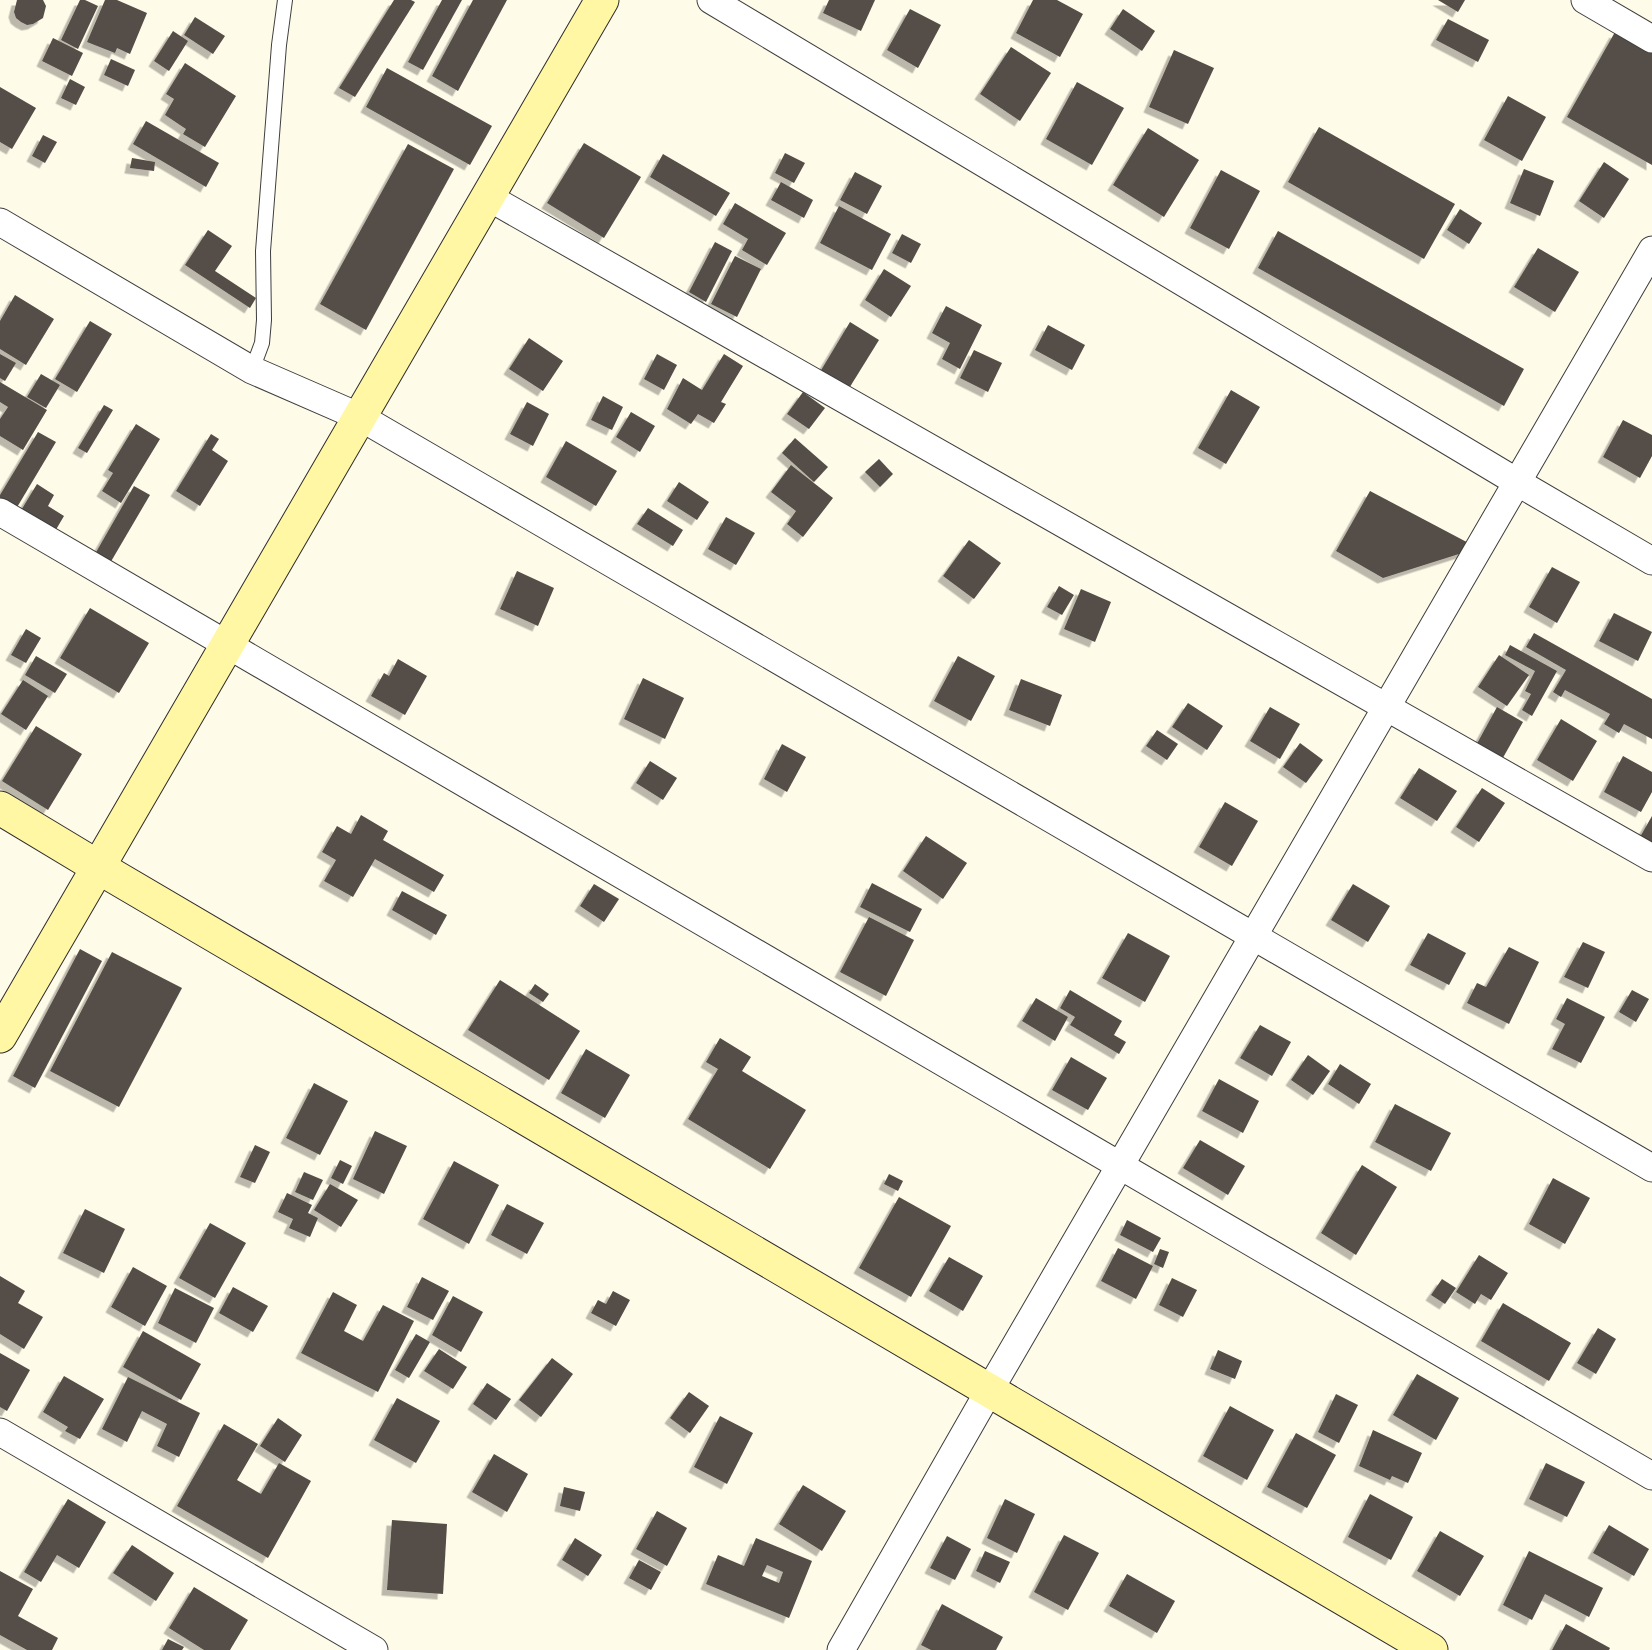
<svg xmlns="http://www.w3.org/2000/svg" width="1652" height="1650" font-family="'Zilla Slab',serif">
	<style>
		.building { fill: #544d47; fill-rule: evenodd; filter: url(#shadow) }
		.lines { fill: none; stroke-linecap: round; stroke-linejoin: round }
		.lane-casing { stroke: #3e3e3e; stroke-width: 16 }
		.street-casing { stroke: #3e3e3e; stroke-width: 29 }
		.secondary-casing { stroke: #2d2d2d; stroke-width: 35 }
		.lane { stroke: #fff; stroke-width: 14 }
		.street { stroke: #fff; stroke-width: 27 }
		.secondary { stroke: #fff7a4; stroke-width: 33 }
	</style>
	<defs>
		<filter id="shadow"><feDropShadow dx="-5.5" dy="5.5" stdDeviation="0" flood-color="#0004"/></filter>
	</defs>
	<rect width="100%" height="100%" fill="#fffbe9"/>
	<g class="building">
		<path d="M17 0H43L46 6 43 18 33 24 27 25 21 22 16 18 14 12Z"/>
		<path d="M80 0H85L98 6 78 49 61 40Z"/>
		<path d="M105 0H117L147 13 130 54 117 48 115 53 87 42Z"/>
		<path d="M394 0H411L415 2 355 97 339 88Z"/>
		<path d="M442 0H462L423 70 408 62Z"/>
		<path d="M473 0H507L458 91 432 76Z"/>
		<path d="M829 0H875L861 31 823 13Z"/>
		<path d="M1033 0H1057L1083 14 1060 57 1016 33Z"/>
		<path d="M1438 0H1465L1458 12Z"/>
		<path d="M910 9 941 25 918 68 887 50Z"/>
		<path d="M1123 9 1155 31 1142 51 1110 29Z"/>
		<path d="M195 17 225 36 213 54 184 35Z"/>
		<path d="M1448 19 1489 40 1478 62 1436 40Z"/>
		<path d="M173 31 188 41 169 71 154 61Z"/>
		<path d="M1615 32 1652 53V165L1567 117Z"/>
		<path d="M53 38 83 53 72 76 42 61Z"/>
		<path d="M1011 47 1051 73 1020 121 980 94Z"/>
		<path d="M1174 50 1214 68 1188 124 1149 107Z"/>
		<path d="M111 59 135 70 128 86 104 75Z"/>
		<path d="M185 63 236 96 205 147 183 134 186 129 165 115 174 99 166 94Z"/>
		<path d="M387 68 492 126 470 165 366 107Z"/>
		<path d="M70 79 85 87 76 105 61 98Z"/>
		<path d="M1077 82 1124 108 1092 165 1046 139Z"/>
		<path d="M0 87 36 108 12 149 0 142Z"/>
		<path d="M1508 96 1546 117 1522 161 1484 140Z"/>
		<path d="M146 121 219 163 206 187 133 144Z"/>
		<path d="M1319 127 1455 204 1424 259 1288 182Z"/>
		<path d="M1148 128 1199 160 1164 217 1113 185Z"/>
		<path d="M43 135 57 142 45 163 32 156Z"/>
		<path d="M584 143 641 177 604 238 547 203Z"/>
		<path d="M408 144 454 169 366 330 320 304Z"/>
		<path d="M785 153 805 163 794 183 775 173Z"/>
		<path d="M663 154 730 193 716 216 650 177Z"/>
		<path d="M132 158 155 162 154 171 130 168Z"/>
		<path d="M1604 162 1629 179 1604 218 1579 201Z"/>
		<path d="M1524 169 1554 181 1540 216 1510 203Z"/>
		<path d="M1221 170 1260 191 1229 249 1190 228Z"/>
		<path d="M855 172 882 186 867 214 840 200Z"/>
		<path d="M781 182 813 200 804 218 771 200Z"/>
		<path d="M735 203 786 233 767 265 742 250 748 239 723 224Z"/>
		<path d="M839 206 891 234 872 270 820 243Z"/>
		<path d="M1460 209 1482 223 1469 244 1447 230Z"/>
		<path d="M208 230 232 246 215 271 256 298 250 308 185 265Z"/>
		<path d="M1278 231 1524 369 1504 406 1258 268Z"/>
		<path d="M902 234 921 244 911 263 892 253Z"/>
		<path d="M715 242 732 251 706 302 689 292Z"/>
		<path d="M1538 248 1579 272 1555 312 1514 287Z"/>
		<path d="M735 256 761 269 737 317 711 304Z"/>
		<path d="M884 269 911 286 891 317 865 300Z"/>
		<path d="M15 295 54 319 26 365 0 349V321Z"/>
		<path d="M946 306 982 325 960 369 942 359 950 343 932 333Z"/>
		<path d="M90 321 112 334 77 392 55 379Z"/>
		<path d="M850 322 879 340 848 390 820 372Z"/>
		<path d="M1048 325 1085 345 1072 370 1035 350Z"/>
		<path d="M529 338 563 361 543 391 509 369Z"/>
		<path d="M974 350 1002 363 988 392 960 378Z"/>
		<path d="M0 354 16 363 5 381 0 378Z"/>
		<path d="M657 354 677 365 664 390 644 379Z"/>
		<path d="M724 354 743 366 721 402 726 404 714 423 698 414 691 424 667 409 683 378 702 390Z"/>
		<path d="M41 374 60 385 46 408 27 397Z"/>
		<path d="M0 382 47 410 23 450 0 436V419L8 407 0 402Z"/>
		<path d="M1231 390 1260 407 1226 464 1198 448Z"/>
		<path d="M803 392 825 408 809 429 787 414Z"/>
		<path d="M603 396 623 407 612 430 591 420Z"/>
		<path d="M527 402 549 414 533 446 510 434Z"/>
		<path d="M104 405 113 410 87 453 78 448Z"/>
		<path d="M631 412 655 426 640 452 616 437Z"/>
		<path d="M1623 420 1652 435V456L1640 478 1603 457Z"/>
		<path d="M136 424 160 439 121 503 102 491 113 473 108 470Z"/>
		<path d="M38 432 56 442 13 514 0 506V495Z"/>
		<path d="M211 434 219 439 212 450 228 461 200 506 176 491Z"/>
		<path d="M795 438 828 467 814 482 782 453Z"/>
		<path d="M566 441 617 471 596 506 546 477Z"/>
		<path d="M879 459 893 474 880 487 865 472Z"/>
		<path d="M791 465 833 498 803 537 787 524 796 511 771 492Z"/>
		<path d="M679 482 709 502 697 520 667 501Z"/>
		<path d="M37 484 54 495 48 506 64 516 51 538 17 517Z"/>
		<path d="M134 486 150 495 106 570 91 561Z"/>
		<path d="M1370 491 1478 548 1383 578 1336 551Z"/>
		<path d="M648 508 683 530 673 546 637 524Z"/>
		<path d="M726 517 755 533 736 565 708 549Z"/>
		<path d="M969 540 1001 563 974 599 943 576Z"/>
		<path d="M1552 567 1580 582 1557 623 1529 607Z"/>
		<path d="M517 571 554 588 538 626 500 609Z"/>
		<path d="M1059 586 1074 595 1062 615 1047 607Z"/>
		<path d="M1081 589 1111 602 1095 642 1064 629Z"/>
		<path d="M90 608 149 643 119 693 60 658Z"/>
		<path d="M1614 613 1652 632 1638 661 1599 641Z"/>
		<path d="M26 629 41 638 26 663 11 655Z"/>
		<path d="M1534 633 1652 699V739L1624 724 1619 733 1604 724 1610 714 1565 690 1561 697 1553 692 1566 670 1526 647Z"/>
		<path d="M1510 645 1557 671 1532 716 1522 710 1531 694 1525 691 1535 671 1505 655Z"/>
		<path d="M1499 655 1529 675 1507 706 1478 687Z"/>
		<path d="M36 656 67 674 55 693 25 675Z"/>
		<path d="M958 656 995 676 971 721 934 701Z"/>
		<path d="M398 659 427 676 405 715 371 696 384 673 389 676Z"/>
		<path d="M643 678 684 698 665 739 624 719Z"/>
		<path d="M1021 679 1062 695 1050 726 1009 710Z"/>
		<path d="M23 680 48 696 26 730 1 714Z"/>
		<path d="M1188 703 1223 726 1207 750 1172 727Z"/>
		<path d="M1270 707 1300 724 1280 759 1250 741Z"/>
		<path d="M1497 707 1523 722 1500 763 1474 749Z"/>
		<path d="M1561 719 1597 741 1573 781 1537 760Z"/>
		<path d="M36 726 82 754 48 810 2 781Z"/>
		<path d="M1157 730 1178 744 1167 760 1146 746Z"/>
		<path d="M1300 743 1323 760 1306 783 1283 767Z"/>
		<path d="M782 744 806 757 787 792 764 779Z"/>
		<path d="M1623 756 1652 772V792L1641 812 1604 792Z"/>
		<path d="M650 761 677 778 663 800 636 783Z"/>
		<path d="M1419 768 1457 791 1437 821 1400 798Z"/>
		<path d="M1482 788 1505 803 1479 842 1456 827Z"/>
		<path d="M1225 802 1258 821 1232 866 1199 847Z"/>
		<path d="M361 815 388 831 383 840 444 875 434 892 375 859 353 897 324 881 336 860 322 852 337 826 351 834Z"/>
		<path d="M1652 816V845L1640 837Z"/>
		<path d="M926 836 967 863 943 899 903 871Z"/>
		<path d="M872 883 922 909 910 932 860 907Z"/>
		<path d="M594 884 619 899 604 922 580 906Z"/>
		<path d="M1353 884 1390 906 1368 942 1331 920Z"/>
		<path d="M402 891 447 915 436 935 392 910Z"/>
		<path d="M869 917 914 940 886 996 840 972Z"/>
		<path d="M1128 933 1170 956 1145 1002 1102 978Z"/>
		<path d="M1428 933 1466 953 1449 985 1410 965Z"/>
		<path d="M1583 942 1605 952 1588 988 1564 977Z"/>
		<path d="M1509 947 1539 962 1509 1024 1467 1003 1477 983 1486 987Z"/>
		<path d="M80 949 102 961 35 1088 13 1076Z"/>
		<path d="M112 952 182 988 119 1107 50 1071Z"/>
		<path d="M500 980 580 1031 549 1080 468 1030Z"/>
		<path d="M535 984 549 994 543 1002 529 993Z"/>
		<path d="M1070 990 1122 1021 1114 1035 1126 1042 1119 1054 1070 1025 1075 1017 1060 1008Z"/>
		<path d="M1632 990 1649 999 1636 1022 1619 1012Z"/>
		<path d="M1036 998 1068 1017 1055 1041 1022 1021Z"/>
		<path d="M1567 998 1605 1017 1581 1063 1552 1049 1565 1024 1556 1019Z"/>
		<path d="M1260 1025 1291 1042 1272 1076 1240 1058Z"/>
		<path d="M720 1038 751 1057 742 1071 806 1110 770 1169 688 1119 718 1069 706 1062Z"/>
		<path d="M586 1049 630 1075 605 1118 561 1093Z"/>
		<path d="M1308 1055 1330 1071 1313 1095 1291 1080Z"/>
		<path d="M1071 1057 1107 1078 1088 1110 1052 1090Z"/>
		<path d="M1340 1064 1371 1084 1359 1104 1328 1084Z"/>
		<path d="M1219 1079 1259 1101 1243 1133 1202 1111Z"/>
		<path d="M314 1083 348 1101 320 1155 286 1138Z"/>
		<path d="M1395 1104 1451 1133 1431 1171 1375 1142Z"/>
		<path d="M375 1131 407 1146 384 1194 353 1179Z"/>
		<path d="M1200 1140 1245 1166 1228 1195 1183 1168Z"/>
		<path d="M255 1145 270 1152 255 1183 240 1177Z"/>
		<path d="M340 1160 352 1166 343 1184 331 1178Z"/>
		<path d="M454 1161 499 1185 469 1244 423 1219Z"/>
		<path d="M1362 1165 1397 1187 1356 1255 1321 1233Z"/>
		<path d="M304 1172 323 1180 313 1200 295 1192Z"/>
		<path d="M889 1174 903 1181 898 1191 884 1184Z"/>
		<path d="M1553 1178 1590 1198 1565 1244 1529 1224Z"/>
		<path d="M330 1184 358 1200 341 1227 314 1210Z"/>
		<path d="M287 1193 312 1205 308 1213 318 1218 310 1237 289 1228 293 1219 278 1212Z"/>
		<path d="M899 1197 951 1226 911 1297 859 1268Z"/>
		<path d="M507 1204 544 1223 527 1254 491 1235Z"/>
		<path d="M85 1209 125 1229 104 1273 63 1253Z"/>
		<path d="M1127 1220 1161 1238 1153 1252 1120 1235Z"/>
		<path d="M210 1223 246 1243 215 1298 179 1278Z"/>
		<path d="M1118 1248 1153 1266 1136 1299 1101 1281Z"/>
		<path d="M1160 1249 1169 1252 1163 1268 1154 1264Z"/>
		<path d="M1479 1255 1508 1273 1491 1300 1481 1294 1475 1304 1456 1292Z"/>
		<path d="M949 1257 983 1276 963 1311 929 1291Z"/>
		<path d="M133 1267 167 1286 145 1326 111 1307Z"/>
		<path d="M0 1276 25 1291 18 1303 43 1317 24 1349 0 1334Z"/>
		<path d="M422 1277 449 1291 433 1320 407 1307Z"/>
		<path d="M1172 1278 1197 1290 1183 1317 1159 1305Z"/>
		<path d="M1442 1279 1456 1288 1445 1304 1431 1295Z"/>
		<path d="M233 1287 268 1306 253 1332 219 1313Z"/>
		<path d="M175 1288 214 1308 196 1343 158 1323Z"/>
		<path d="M613 1291 630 1300 616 1326 591 1313 598 1300 606 1304Z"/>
		<path d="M333 1292 357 1305 344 1331 363 1341 383 1305 414 1321 378 1392 301 1353Z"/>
		<path d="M453 1296 483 1312 461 1352 432 1335Z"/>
		<path d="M1503 1303 1571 1343 1549 1381 1481 1341Z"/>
		<path d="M1598 1328 1616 1339 1596 1374 1577 1363Z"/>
		<path d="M143 1331 201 1364 181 1400 123 1367Z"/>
		<path d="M416 1334 430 1342 409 1378 395 1370Z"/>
		<path d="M439 1349 467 1367 453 1389 424 1371Z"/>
		<path d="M1218 1350 1242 1361 1235 1379 1210 1369Z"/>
		<path d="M0 1353 30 1370 7 1411 0 1407Z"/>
		<path d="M552 1358 573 1374 541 1417 519 1400Z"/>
		<path d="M1417 1374 1459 1398 1436 1440 1393 1415Z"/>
		<path d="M64 1376 104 1399 80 1439 65 1431 68 1427 43 1412Z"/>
		<path d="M128 1377 200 1413 179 1457 157 1446 167 1424 142 1411 127 1442 102 1429Z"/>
		<path d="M487 1383 511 1399 496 1420 473 1404Z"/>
		<path d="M689 1392 709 1406 690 1433 670 1418Z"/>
		<path d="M1336 1394 1358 1405 1339 1443 1318 1432Z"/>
		<path d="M397 1398 440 1421 416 1463 374 1440Z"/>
		<path d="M1230 1406 1274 1430 1247 1480 1203 1456Z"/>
		<path d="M720 1416 753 1433 727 1484 694 1467Z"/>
		<path d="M278 1418 302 1435 285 1462 260 1446Z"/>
		<path d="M224 1424 258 1444 237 1480 261 1494 279 1463 311 1481 268 1558 177 1506Z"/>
		<path d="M1373 1430 1422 1453 1408 1483 1392 1476 1390 1480 1359 1466Z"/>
		<path d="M1296 1433 1336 1455 1307 1508 1267 1487Z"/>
		<path d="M494 1454 528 1474 507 1512 472 1492Z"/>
		<path d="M1546 1463 1585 1482 1567 1517 1529 1499Z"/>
		<path d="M803 1485 846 1511 822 1551 779 1524Z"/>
		<path d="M564 1487 585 1492 580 1511 560 1506Z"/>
		<path d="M1370 1494 1413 1517 1391 1560 1348 1537Z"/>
		<path d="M68 1499 106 1522 79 1568 57 1555 41 1582 24 1572Z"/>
		<path d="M1005 1499 1035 1514 1017 1553 987 1538Z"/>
		<path d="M657 1511 687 1528 667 1566 636 1549Z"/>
		<path d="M392 1520 447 1524 443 1594 387 1590Z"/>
		<path d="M1609 1525 1649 1549 1634 1576 1593 1553Z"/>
		<path d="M1440 1531 1484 1556 1460 1596 1417 1571Z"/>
		<path d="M1064 1535 1099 1553 1068 1610 1034 1592Z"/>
		<path d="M947 1536 971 1549 955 1580 930 1568Z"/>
		<path d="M575 1538 602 1555 588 1576 562 1560Z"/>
		<path d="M756 1538 812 1561 789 1618 706 1584 718 1555 744 1566ZM767 1565 783 1572 779 1583 762 1576Z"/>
		<path d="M132 1545 174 1573 156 1601 113 1573Z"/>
		<path d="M985 1551 1010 1562 1000 1583 976 1571Z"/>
		<path d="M1529 1551 1603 1588 1589 1617 1545 1594 1532 1620 1503 1605Z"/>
		<path d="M639 1560 661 1572 651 1590 629 1578Z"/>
		<path d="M0 1571 33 1589 18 1616 58 1638 52 1650H27L0 1635Z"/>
		<path d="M1127 1574 1175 1601 1157 1633 1109 1606Z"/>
		<path d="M194 1587 248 1620 230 1650H204L169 1628Z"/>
		<path d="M942 1604 1003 1637 996 1650H931L921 1645Z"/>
		<path d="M1566 1624 1610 1648 1609 1650H1552Z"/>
		<path d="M168 1639 184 1647 182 1650H162Z"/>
	</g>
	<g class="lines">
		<defs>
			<path id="lane" d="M252 370 262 343 264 320 263 251 279 45 285 0"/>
			<g id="street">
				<path d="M711 0 1517 482 1652 561"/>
				<path d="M1585 0 1652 39"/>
				<path d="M488 197 1652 858"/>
				<path d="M0 222 252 370 360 417 1652 1168"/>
				<path d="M0 512 1652 1476"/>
				<path d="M0 1432 374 1650"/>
				<path d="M841 1650 989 1391 1652 250"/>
			</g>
			<g id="secondary">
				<path d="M0 808 98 867 1431 1650"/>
				<path d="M0 1036 602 0"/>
			</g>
		</defs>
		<use href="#lane" class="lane-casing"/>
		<use href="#street" class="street-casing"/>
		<use href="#secondary" class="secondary-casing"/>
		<use href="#lane" class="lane"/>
		<use href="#street" class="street"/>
		<use href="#secondary" class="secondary"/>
	</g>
</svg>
